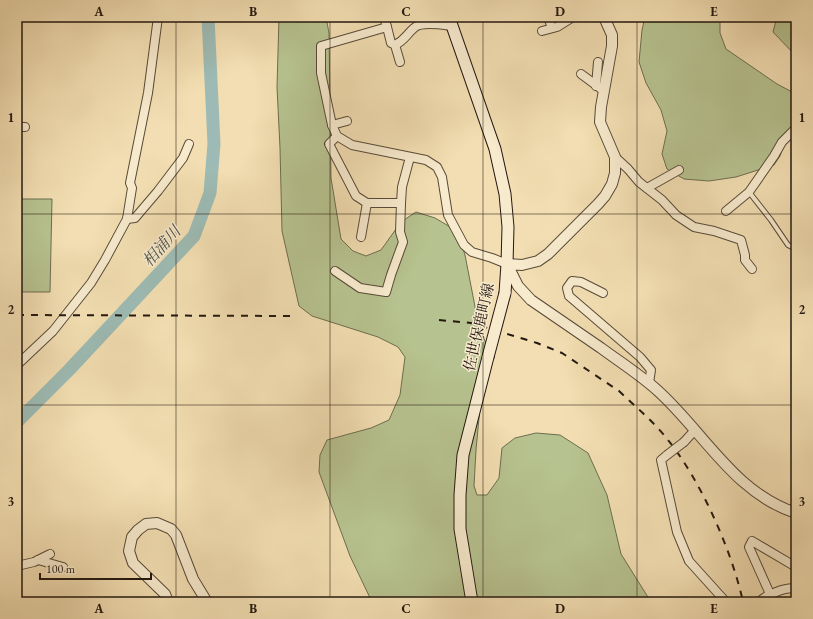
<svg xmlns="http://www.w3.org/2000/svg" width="813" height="619" font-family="'EB Garamond','Noto Serif JP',serif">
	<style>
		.green { fill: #b6c28f; stroke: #6d6d50 }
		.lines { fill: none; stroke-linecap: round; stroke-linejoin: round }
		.river { stroke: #9dbbb4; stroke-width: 13 }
		.service-casing { stroke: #584a38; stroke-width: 6 }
		.minor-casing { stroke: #584a38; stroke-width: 10 }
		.tertiary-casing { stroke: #584a38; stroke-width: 12 }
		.secondary-casing { stroke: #241810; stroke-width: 13 }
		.service { stroke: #f7eacd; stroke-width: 4 }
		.minor { stroke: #f7eacd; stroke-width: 8 }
		.tertiary { stroke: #f7eacd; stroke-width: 10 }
		.secondary { stroke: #f7eacd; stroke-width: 11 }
		.rail { stroke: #241810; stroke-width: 2; stroke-dasharray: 7 7; stroke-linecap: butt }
		.minor-bridge-casing { stroke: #584a38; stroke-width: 10; stroke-linecap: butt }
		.secondary-bridge-casing { stroke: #241810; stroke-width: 13; stroke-linecap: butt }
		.minor-bridge { stroke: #f7eacd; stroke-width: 8 }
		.secondary-bridge { stroke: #f7eacd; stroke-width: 11 }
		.grid { fill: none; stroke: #241810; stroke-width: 1; stroke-opacity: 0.55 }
		.labels { text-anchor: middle; stroke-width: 3; stroke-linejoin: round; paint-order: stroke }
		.street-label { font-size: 15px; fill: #241810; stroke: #f7eacd }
		.water-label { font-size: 16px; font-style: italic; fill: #4e5149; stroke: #f7eacd }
		.neatline { fill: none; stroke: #241810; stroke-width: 1.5 }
		.grid-label { font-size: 13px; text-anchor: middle; font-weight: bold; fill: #241810 }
	</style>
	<rect width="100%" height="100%" fill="#f2deb2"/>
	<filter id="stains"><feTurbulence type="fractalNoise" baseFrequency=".005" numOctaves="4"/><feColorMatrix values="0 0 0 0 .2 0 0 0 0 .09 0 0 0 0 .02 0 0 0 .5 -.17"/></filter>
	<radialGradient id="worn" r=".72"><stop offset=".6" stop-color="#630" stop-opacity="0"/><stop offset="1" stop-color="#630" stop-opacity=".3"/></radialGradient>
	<g class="green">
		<path d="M279 17H326L329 33 331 178 341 239 353 251 366 256 381 250 401 222 416 212 435 218 457 231 465 255 478 322 486 344 476 450 474 486 477 495H487L499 478 502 448 515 438 536 433 560 435 588 453 607 495 621 554 651 602H372L350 556 319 472 320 455 327 440 371 428 389 420 400 395 405 357 398 347 378 337 312 316 299 306 282 231 280 148 277 87Z"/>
		<path d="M645 17H720V33L726 49 777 84 796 94V122L789 129 780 156 774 165 736 177 709 181 684 179 667 169 662 154 667 131 661 110 646 83 639 62 642 30Z"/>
		<path d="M777 17H796V56L773 32Z"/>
		<path d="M17 199H52L50 292H17Z"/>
	</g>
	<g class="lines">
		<path class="river" d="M17 422 69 370 194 236 210 193 214 144 208 17"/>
		<defs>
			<path id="service" d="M749 192 771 220 788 245 796 249"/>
			<g id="minor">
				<path d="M384 17 387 27 321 46V73L332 125 337 136 352 145 426 160 437 167 442 177 448 215 464 245 472 252 492 258 507 264"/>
				<path d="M548 17 552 28"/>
				<path d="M387 27 391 43 395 45 400 62"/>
				<path d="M542 31 557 27 573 17"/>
				<path d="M395 45C405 40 406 35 414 28 421 21 443 25 452 26"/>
				<path d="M581 74 604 91"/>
				<path d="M596 86 598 62"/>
				<path d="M332 125 347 121"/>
				<path d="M17 127H25"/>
				<path d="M337 136 329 144 356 196 367 203H401L402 187 410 157"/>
				<path d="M615 157 628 169 639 182 662 200 676 215 694 227 714 231 741 240 745 255V260L752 269"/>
				<path d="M647 188 679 170"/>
				<path d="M726 211 749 192 774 156 782 142 796 128"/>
				<path d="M127 219 135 218 158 191 183 158 189 144"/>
				<path d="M361 237 367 203"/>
				<path d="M335 271 360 288 386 292 391 275 403 242 400 232 401 203"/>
				<path d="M603 293 581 282 572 281 567 288 569 296 640 357 651 370 649 383"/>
				<path d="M17 365 53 331 91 283 105 260 127 219 132 188 130 183 148 93 158 17"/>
				<path d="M684 442 695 430"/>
				<path d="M667 455 661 460 677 532 689 561 726 602"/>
				<path d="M38 560 63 567"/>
				<path d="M17 566 34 562 50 554"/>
				<path d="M770 594 749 547 752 541 796 567"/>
				<path d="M759 602C765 595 788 586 796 589"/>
			</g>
			<g id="tertiary">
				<path d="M604 17 612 35V46L601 107 600 122 615 157V173L612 184 605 196 598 204 548 254 538 261 522 265 507 264 518 286 531 300C554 316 578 332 601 348 620 362 639 374 657 390 703 431 734 493 796 513"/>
				<path d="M168 602 165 594 133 563 129 551 132 537 138 530 146 524 157 523 171 529 176 535 193 579 207 602"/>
			</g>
			<g id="secondary">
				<path d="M449 17 495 149 505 194 508 227 507 264 505 293"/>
				<path d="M472 602 460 529V495L463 455 488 357"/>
			</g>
		</defs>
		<use href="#service" class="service-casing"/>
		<use href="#minor" class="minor-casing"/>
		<use href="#tertiary" class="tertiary-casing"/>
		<use href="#secondary" class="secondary-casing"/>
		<use href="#service" class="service"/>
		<use href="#minor" class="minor"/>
		<use href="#tertiary" class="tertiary"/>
		<use href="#secondary" class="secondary"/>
		<g class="rail">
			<path d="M17 315 297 316"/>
			<path d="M439 320 471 323 537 343 562 353 619 391C636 407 654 422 668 440 701 481 732 551 743 602"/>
		</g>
		<defs>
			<path id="minor-bridge" d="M667 455 684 442"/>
			<path id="secondary-bridge" d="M488 357 505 293"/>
		</defs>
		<use href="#minor-bridge" class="minor-bridge-casing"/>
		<use href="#secondary-bridge" class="secondary-bridge-casing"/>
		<use href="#minor-bridge" class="minor-bridge"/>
		<use href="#secondary-bridge" class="secondary-bridge"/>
	</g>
	<path class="grid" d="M176 17V602M330 17V602M483 17V602M637 17V602M17 214H796M17 405H796"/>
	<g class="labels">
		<g class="street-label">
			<text transform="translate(479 327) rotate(-77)" y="5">佐世保鹿町線</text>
		</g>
		<g class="water-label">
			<text transform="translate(161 246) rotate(-48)" y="6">相浦川</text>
		</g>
	</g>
	<rect width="813" height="619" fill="none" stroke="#f2deb2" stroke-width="44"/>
	<path d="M40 573v6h111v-6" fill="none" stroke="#241810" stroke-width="2"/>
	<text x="46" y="573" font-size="12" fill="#241810" stroke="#f7eacd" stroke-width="3" paint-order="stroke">100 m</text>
	<rect x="22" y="22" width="769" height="575" class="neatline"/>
	<g class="grid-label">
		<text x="99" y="16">A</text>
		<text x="253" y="16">B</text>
		<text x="406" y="16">C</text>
		<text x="560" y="16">D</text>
		<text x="714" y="16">E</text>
		<text x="11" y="122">1</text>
		<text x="802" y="122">1</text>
		<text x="11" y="314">2</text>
		<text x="802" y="314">2</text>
		<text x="11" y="506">3</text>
		<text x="802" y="506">3</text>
		<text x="99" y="613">A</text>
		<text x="253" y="613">B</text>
		<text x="406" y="613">C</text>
		<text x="560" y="613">D</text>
		<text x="714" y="613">E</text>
	</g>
	<rect width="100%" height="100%" filter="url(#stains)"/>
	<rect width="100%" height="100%" fill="url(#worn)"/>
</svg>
